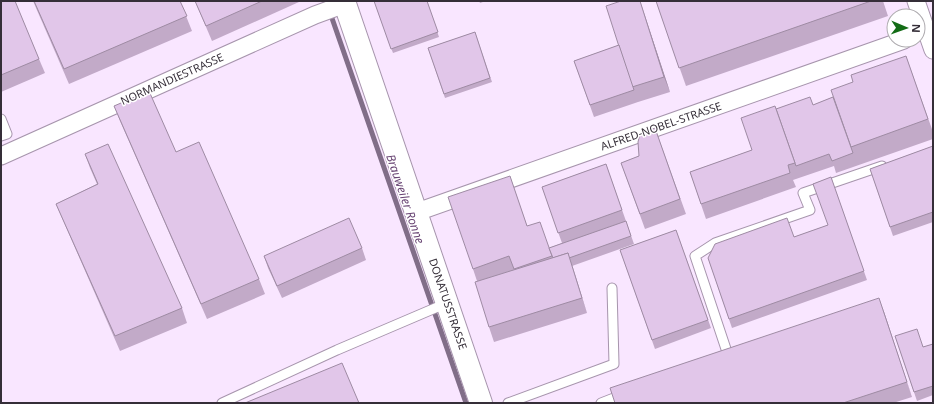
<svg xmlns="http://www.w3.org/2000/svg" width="934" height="404" font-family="'Noto Sans',sans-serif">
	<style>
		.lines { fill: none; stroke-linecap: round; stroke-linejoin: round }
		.stream { stroke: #816e88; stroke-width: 5 }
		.service-casing { stroke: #a795ad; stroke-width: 11 }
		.minor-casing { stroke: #a795ad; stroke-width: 19 }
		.tertiary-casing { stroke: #a795ad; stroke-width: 24 }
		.service { stroke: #fff; stroke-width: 9 }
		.minor { stroke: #fff; stroke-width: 17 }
		.tertiary { stroke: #fff; stroke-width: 22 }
		.wall { fill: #c2aac8 }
		.shaded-wall { fill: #9e8ba3 }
		.building { fill: #e1c6e9; stroke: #9e8ba3 }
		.labels { text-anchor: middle; stroke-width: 3; stroke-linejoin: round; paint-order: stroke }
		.street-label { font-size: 11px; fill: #352e38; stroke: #fff }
		.water-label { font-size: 12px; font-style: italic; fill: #684473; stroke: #fff }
	</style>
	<rect width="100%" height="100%" fill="#f9e6ff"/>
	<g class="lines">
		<path class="stream" d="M326 1 466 403"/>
		<defs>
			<g id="service">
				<path d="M1 119 7 134 1 136"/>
				<path d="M728 355 695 256 715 243 810 210 803 193 882 166"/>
				<path d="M222 403 337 350 447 303"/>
				<path d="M508 403 614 364 612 288"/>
				<path d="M601 403 624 394"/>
			</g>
			<g id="minor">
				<path d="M916 1 933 50"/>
				<path d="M1 156 315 15 345 4"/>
				<path d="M417 212 904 40"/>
			</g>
			<path id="tertiary" d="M344 1 481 403"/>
		</defs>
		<use href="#service" class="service-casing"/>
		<use href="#minor" class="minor-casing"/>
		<use href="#tertiary" class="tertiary-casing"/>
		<use href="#service" class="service"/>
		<use href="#minor" class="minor"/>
		<use href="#tertiary" class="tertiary"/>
	</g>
	<g class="wall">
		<path d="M1 1 39 59 45 73 1 92Z"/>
		<path d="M33 1H180L192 31 69 84Z"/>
		<path d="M195 1H299V2L212 41Z"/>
		<path d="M374 1H427L439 37 393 53Z"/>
		<path d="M479 1H486L480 3Z"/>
		<path d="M640 1 670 92 638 102 594 117 574 61 619 45Z"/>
		<path d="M656 1H883L888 16 686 86Z"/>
		<path d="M475 32 492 82 445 98 428 48Z"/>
		<path d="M906 56 933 132V139L836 173 834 166 793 180 796 187 706 219 690 172 752 150 776 109 813 105 833 97 853 82Z"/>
		<path d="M114 106 176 152 259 279 265 294 207 319 120 121Z"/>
		<path d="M655 128 686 214 645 229 621 163 639 156Z"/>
		<path d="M933 146V222L893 236 870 169Z"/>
		<path d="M85 154 182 308 187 323 120 351 62 218 56 204 97 184 90 168Z"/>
		<path d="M606 164 634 244 572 266 587 313 494 342 489 327 477 281 473 269 510 176 527 226 549 248 562 243 542 187Z"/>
		<path d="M831 177 867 280 732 328 708 258 794 237 828 225Z"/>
		<path d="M676 230 711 328 655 349 620 250Z"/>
		<path d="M362 248 366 260 282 298 268 268 264 256Z"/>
		<path d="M884 312 912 397 893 403H615Z"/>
		<path d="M895 336 923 347 933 344V395L917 401Z"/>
	</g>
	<g class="shaded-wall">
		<path d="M640 1 643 10 670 92 664 77Z"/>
		<path d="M568 253 573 268 587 313 582 298Z"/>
		<path d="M879 298 884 312 912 397Z"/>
	</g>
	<g class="building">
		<path d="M1 1H15L39 59 1 75Z"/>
		<path d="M34 1H180L187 16 64 69Z"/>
		<path d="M195 1H262L206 26Z"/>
		<path d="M374 1H427L438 32 391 49Z"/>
		<path d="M621 1H640L664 77 632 87 606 6Z"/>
		<path d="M656 1H871L679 68Z"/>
		<path d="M475 32 490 78 444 94 428 48Z"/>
		<path d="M619 45 634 90 590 105 574 61Z"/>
		<path d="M906 56 928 119 851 147 831 90 853 82 851 75Z"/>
		<path d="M149 91 176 152 199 142 259 279 201 304 114 106Z"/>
		<path d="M810 97 813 105 833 97 853 153 832 161 829 154 796 166 776 109Z"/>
		<path d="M775 106 795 163 788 165 790 173 701 204 690 172 752 150 741 118Z"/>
		<path d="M655 128 680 199 640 214 621 163 639 156 638 142 640 134Z"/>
		<path d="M108 144 182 308 115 336 56 204 98 184 85 154Z"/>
		<path d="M933 146V212L890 227 870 169Z"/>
		<path d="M606 164 622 210 558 233 542 187Z"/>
		<path d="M510 176 527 226 540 222 552 256 514 269 509 256 473 269 448 197Z"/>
		<path d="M831 177 864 271 729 319 708 258 715 244 787 218 794 237 828 225 813 184Z"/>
		<path d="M349 218 362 248 277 286 264 256Z"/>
		<path d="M626 221 631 236 569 258 568 253 553 258 549 248Z"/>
		<path d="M676 230 708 320 652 340 620 250Z"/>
		<path d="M568 253 582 298 489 327 475 282Z"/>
		<path d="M879 298 907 382 843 403H615L610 388Z"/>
		<path d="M917 329 923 347 933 344V386L914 392 895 336Z"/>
		<path d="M342 363 359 403H245Z"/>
	</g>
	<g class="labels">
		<g class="street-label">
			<text transform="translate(172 79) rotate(-24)" y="4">NORMANDIESTRASSE</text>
			<text transform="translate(661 126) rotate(-19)" y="4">ALFRED-NOBEL-STRASSE</text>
			<text transform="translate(448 304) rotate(71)" y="4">DONATUSSTRASSE</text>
		</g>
		<g class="water-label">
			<text transform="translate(405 199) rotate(71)" y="4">Brauweiler Ronne</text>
		</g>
	</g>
	<rect width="934" height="404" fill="none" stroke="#352e38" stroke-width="4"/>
	<g transform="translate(906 28) rotate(92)"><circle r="19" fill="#ffffff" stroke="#aeabaf"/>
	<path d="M0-3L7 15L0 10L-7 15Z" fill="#126c15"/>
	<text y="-6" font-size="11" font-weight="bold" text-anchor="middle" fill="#352e38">N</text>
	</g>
</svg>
